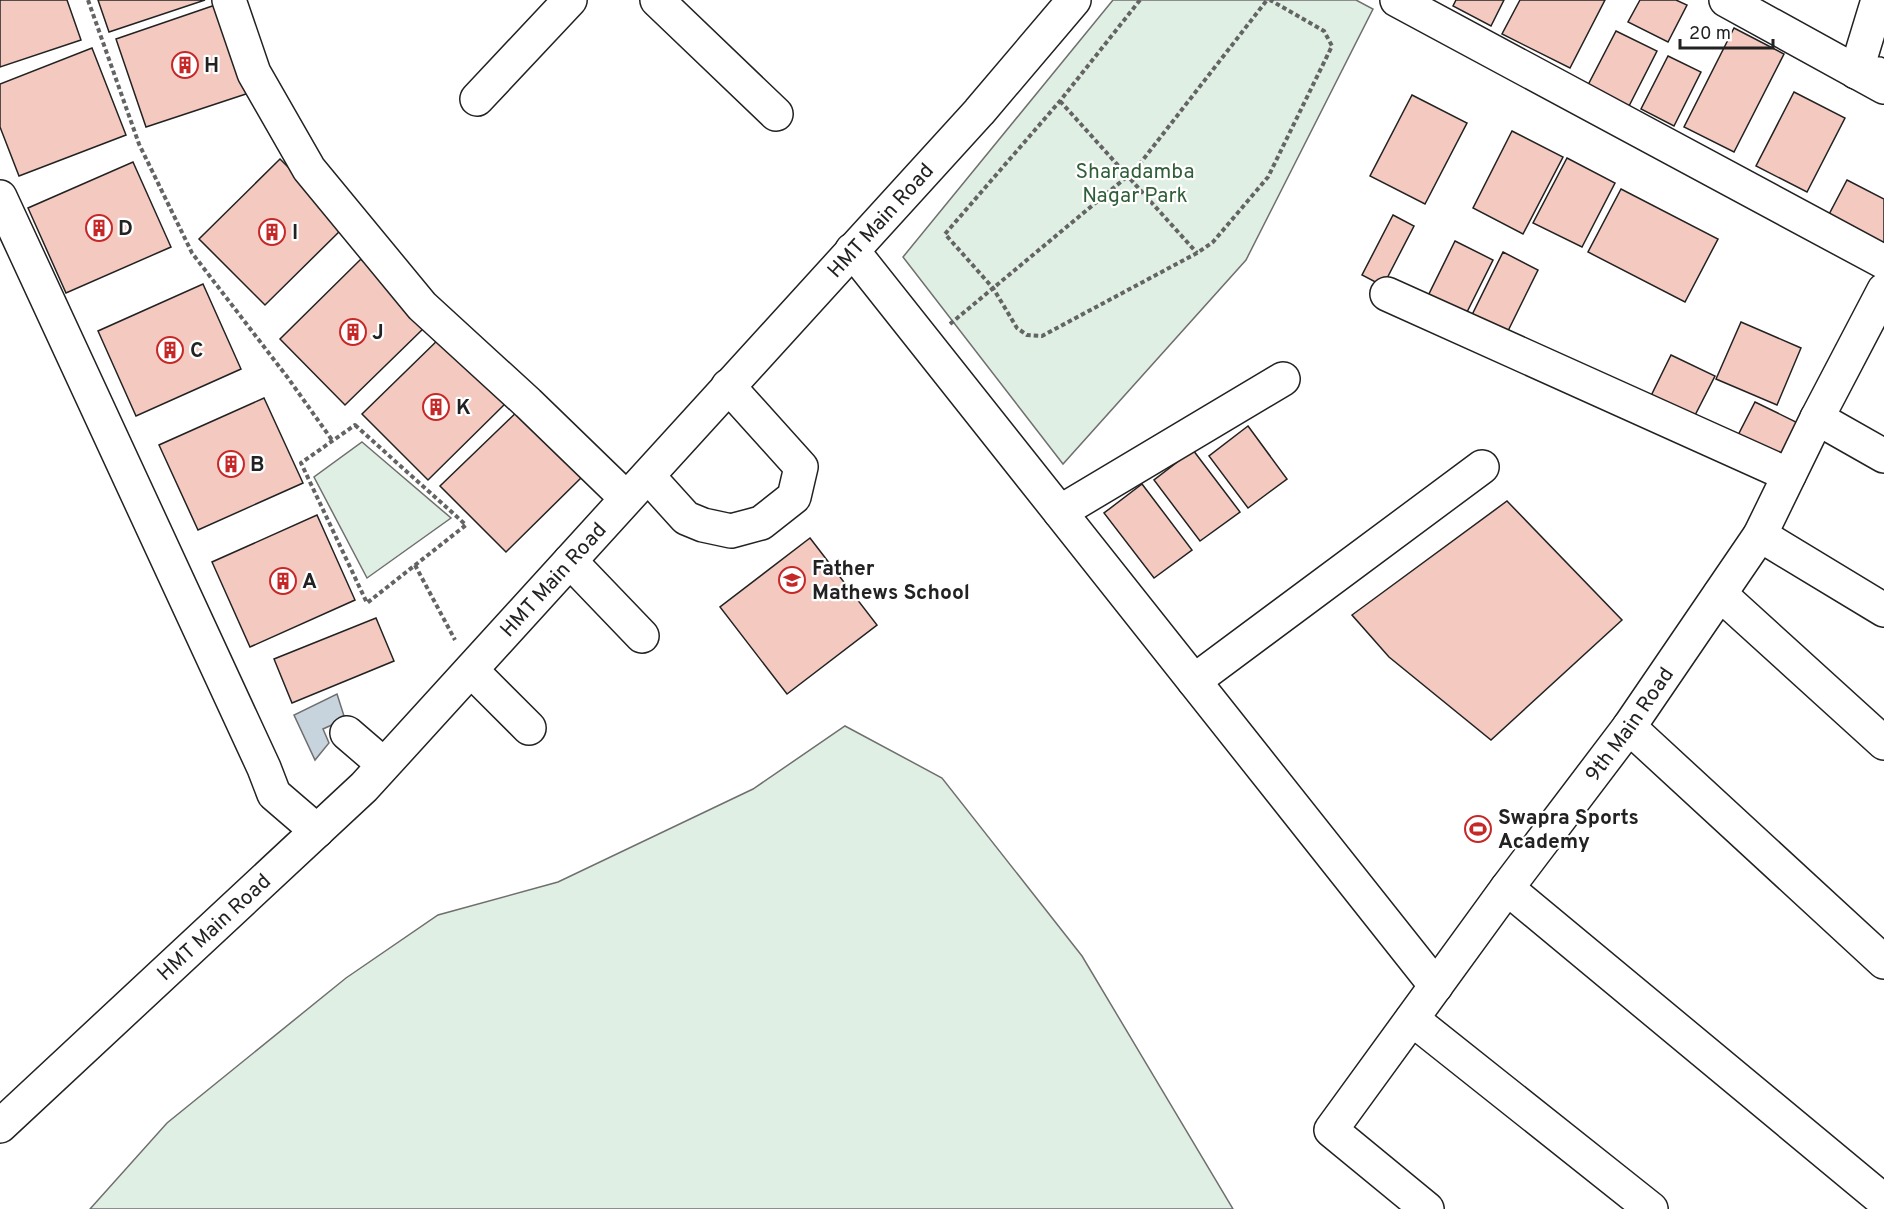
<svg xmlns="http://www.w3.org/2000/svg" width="1884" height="1209" font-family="Overpass,sans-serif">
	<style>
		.green { fill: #e0efe3; stroke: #6f6f6f; stroke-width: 1.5 }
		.water { fill: #c7d3dd; stroke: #6f6f6f; stroke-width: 1.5 }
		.building { fill: #f3c9c0; stroke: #222; stroke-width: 1.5 }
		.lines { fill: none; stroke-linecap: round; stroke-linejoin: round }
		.minor-casing { stroke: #222; stroke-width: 36 }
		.path { stroke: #646464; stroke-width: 4; stroke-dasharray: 4.5 3; stroke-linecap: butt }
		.minor { stroke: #fff; stroke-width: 33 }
		.labels { text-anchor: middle; stroke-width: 4.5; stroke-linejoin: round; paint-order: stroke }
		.poi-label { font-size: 21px; font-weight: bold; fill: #222; stroke: #fff; text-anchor: start }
		.park-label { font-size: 21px; fill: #2f5e38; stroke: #fff }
		.street-label { font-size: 21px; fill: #222; stroke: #fff }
	</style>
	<rect width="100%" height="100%" fill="#fff"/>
	<g class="green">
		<path d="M1113 0H1356L1373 9 1246 260 1063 464 903 257Z"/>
		<path d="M362 442 451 518 367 578 314 477Z"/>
		<path d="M845 726 942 778 1082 956 1233 1209H90L167 1123 346 978 438 915 558 882 753 789Z"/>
	</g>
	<path class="water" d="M337 694 345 719 323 729 329 743 315 760 294 715Z"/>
	<g class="building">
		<path d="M0 0H67L81 40 0 67Z"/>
		<path d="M98 0H205L109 32Z"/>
		<path d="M1456 0H1504L1491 26 1453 6Z"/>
		<path d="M1520 0H1605L1570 68 1502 34Z"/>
		<path d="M1640 0H1676L1687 5 1668 42 1628 22Z"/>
		<path d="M224 2 255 91 146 127 116 39Z"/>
		<path d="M1734 28 1784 54 1734 152 1684 127Z"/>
		<path d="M1616 31 1657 51 1629 106 1588 85Z"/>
		<path d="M92 48 126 135 19 176 0 127V84Z"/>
		<path d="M1668 56 1701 72 1674 126 1641 109Z"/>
		<path d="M1794 92 1845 118 1807 192 1756 166Z"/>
		<path d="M1412 95 1467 123 1425 204 1370 176Z"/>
		<path d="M1512 131 1563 157 1523 234 1473 208Z"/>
		<path d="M1567 158 1615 183 1582 247 1533 223Z"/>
		<path d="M280 159 346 225 265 305 199 239Z"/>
		<path d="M133 162 171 247 66 293 28 208Z"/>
		<path d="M1847 180 1884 199V241L1880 250 1825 222Z"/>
		<path d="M1621 189 1718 239 1685 302 1588 252Z"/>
		<path d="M1393 215 1414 226 1383 286 1362 275Z"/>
		<path d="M1455 241 1493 260 1462 322 1424 304Z"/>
		<path d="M1503 252 1538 270 1503 341 1468 323Z"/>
		<path d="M361 259 426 326 345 405 280 339Z"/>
		<path d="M203 284 241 369 136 416 98 331Z"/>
		<path d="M1741 322 1801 348 1777 405 1716 379Z"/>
		<path d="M444 334 509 400 428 480 362 414Z"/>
		<path d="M1671 355 1715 376 1690 425 1647 404Z"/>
		<path d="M264 398 303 483 198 530 159 445Z"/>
		<path d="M1755 402 1798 423 1777 467 1733 445Z"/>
		<path d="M522 407 587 472 506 552 440 486Z"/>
		<path d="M1248 426 1287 479 1248 508 1209 456Z"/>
		<path d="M1193 450 1240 512 1200 541 1154 480Z"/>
		<path d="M1142 484 1192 550 1154 578 1104 513Z"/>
		<path d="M1507 501 1622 620 1491 740 1389 657 1352 615Z"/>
		<path d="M317 515 355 600 250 647 212 562Z"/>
		<path d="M810 538 877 625 787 694 720 607Z"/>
		<path d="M376 618 394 661 292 703 274 659Z"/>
	</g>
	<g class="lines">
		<defs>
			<g id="minor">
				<path d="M229 0 254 73 309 169 422 306 528 403 626 498"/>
				<path d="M657 0 776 114"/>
				<path d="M1397 0 1884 262"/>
				<path d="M1726 0 1884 87"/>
				<path d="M1878 0 1856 72 1878 74"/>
				<path d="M477 99 570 0"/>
				<path d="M0 197 264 768 274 794 317 831"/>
				<path d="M852 250 1436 986"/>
				<path d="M1387 294 1789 475"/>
				<path d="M1817 418 1884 456"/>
				<path d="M648 476 686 518 703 525 731 531 761 523 794 497 801 467 728 386"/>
				<path d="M1060 512 1283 379"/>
				<path d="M1760 535 1884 610"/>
				<path d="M570 561 642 636"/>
				<path d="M1720 594 1884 743"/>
				<path d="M471 670 529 728"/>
				<path d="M1194 681 1482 467"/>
				<path d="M1629 727 1884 962"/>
				<path d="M347 733 383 764"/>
				<path d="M1507 888 1884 1201"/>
				<path d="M1412 1019 1651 1209"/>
				<path id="s1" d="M0 1126 364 787 979 112 1074 0"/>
				<path id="s2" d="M1427 1209 1331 1130 1507 888 1629 727 1760 535 1817 418 1884 290"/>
			</g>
		</defs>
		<use href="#minor" class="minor-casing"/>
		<g class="path">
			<path d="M88 0 139 144 192 253 288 378 332 440"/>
			<path d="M1140 0 1060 101 945 234 993 288 1017 328 1027 335 1042 336 1197 253 1213 242 1268 177 1332 46 1324 31 1270 0"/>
			<path d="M1060 101 1197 253"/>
			<path d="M950 324 1135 170 1267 0"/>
			<path d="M355 425 466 525 367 603 301 463Z"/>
			<path d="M415 565 455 640"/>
		</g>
		<use href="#minor" class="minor"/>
	</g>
	<defs>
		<symbol id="building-ring" viewBox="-11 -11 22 22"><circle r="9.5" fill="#fff" stroke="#c62828" stroke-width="1.5"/><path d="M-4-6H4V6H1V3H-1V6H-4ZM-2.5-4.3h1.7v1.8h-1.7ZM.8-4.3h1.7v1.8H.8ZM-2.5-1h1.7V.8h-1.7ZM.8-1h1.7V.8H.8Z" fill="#c62828"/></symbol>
		<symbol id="school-ring" viewBox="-11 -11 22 22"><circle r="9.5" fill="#fff" stroke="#c62828" stroke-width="1.5"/><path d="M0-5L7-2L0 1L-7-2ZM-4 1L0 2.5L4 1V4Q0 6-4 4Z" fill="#c62828"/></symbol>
		<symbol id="stadium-ring" viewBox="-11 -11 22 22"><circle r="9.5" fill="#fff" stroke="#c62828" stroke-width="1.5"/><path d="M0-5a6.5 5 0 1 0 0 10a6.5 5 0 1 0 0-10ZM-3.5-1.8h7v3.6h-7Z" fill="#c62828"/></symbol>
	</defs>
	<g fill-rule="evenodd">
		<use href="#building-ring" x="170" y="50" width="30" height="30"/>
		<use href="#building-ring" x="84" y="213" width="30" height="30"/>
		<use href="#building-ring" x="257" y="217" width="30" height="30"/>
		<use href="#building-ring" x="338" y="317" width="30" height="30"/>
		<use href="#building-ring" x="155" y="335" width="30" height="30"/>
		<use href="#building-ring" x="421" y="392" width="30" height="30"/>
		<use href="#building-ring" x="216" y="449" width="30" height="30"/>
		<use href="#school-ring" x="777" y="565" width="30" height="30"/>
		<use href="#building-ring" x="268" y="566" width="30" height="30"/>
		<use href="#stadium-ring" x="1463" y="814" width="30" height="30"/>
	</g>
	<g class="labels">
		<g class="poi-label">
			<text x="204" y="72">H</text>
			<text x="118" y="235">D</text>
			<text x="292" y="239">I</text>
			<text x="372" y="339">J</text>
			<text x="190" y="357">C</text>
			<text x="456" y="414">K</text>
			<text x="250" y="471">B</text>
			<text x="812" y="575">Father<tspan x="812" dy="24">Mathews School</tspan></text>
			<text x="302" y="588">A</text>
			<text x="1498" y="824">Swapra Sports<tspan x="1498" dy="24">Academy</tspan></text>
		</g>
		<g class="park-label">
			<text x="1135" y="178">Sharadamba<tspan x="1135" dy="24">Nagar Park</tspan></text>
		</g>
		<g class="street-label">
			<text dy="7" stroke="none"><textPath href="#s1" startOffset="1264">HMT Main Road</textPath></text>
			<text dy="7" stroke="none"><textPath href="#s1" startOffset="778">HMT Main Road</textPath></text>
			<text dy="7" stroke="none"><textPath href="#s2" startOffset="628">9th Main Road</textPath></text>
			<text dy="7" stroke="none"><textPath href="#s1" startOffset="292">HMT Main Road</textPath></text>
		</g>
	</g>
	<path d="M1680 39v9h93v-9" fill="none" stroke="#222222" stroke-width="3"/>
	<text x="1689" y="39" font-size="18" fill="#222222" stroke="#ffffff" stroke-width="4.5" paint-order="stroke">20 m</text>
</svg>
